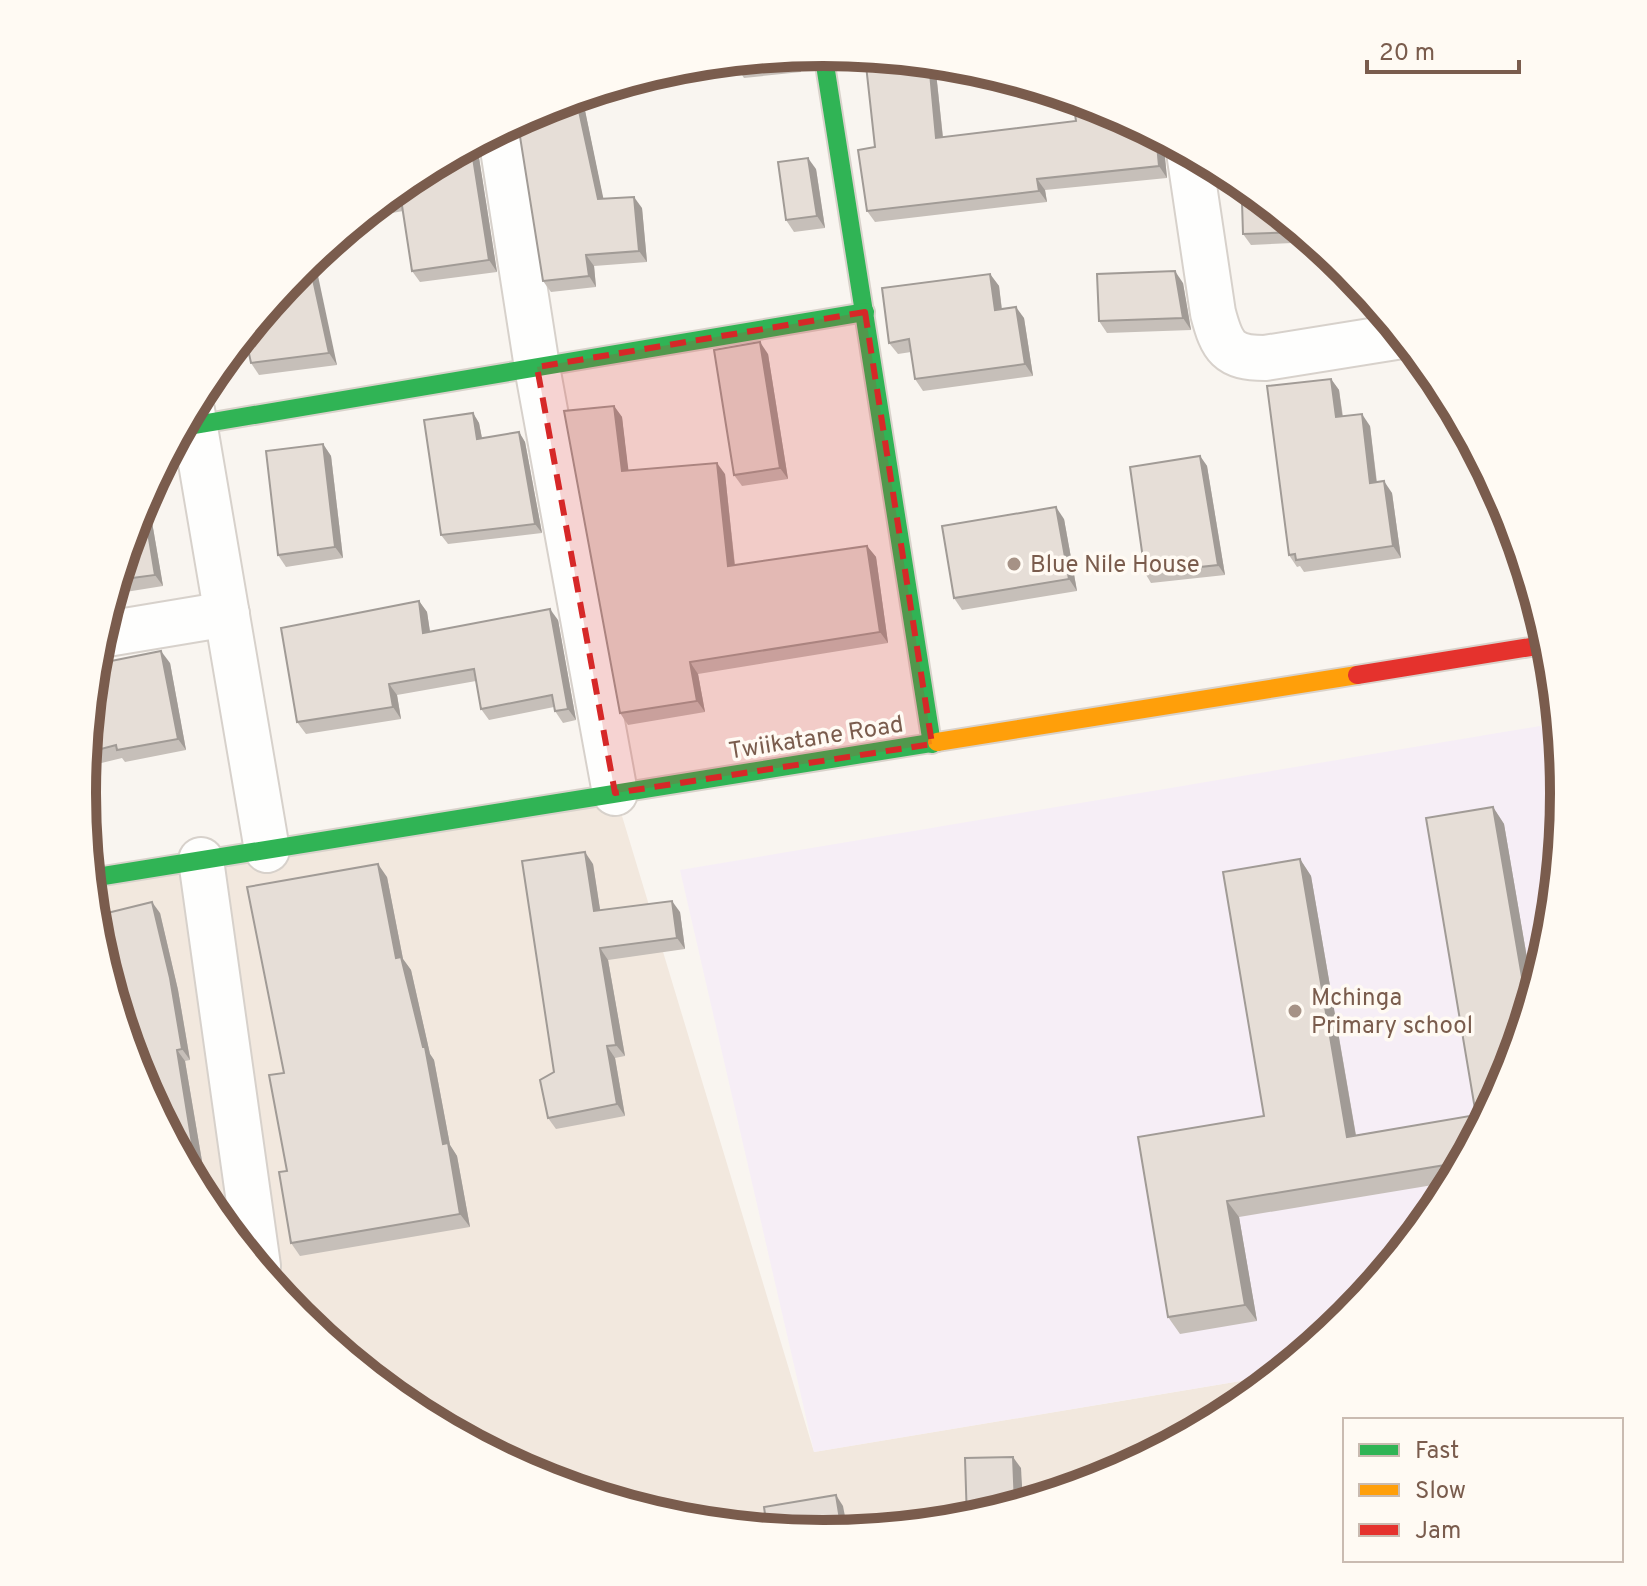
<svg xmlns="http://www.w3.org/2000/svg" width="1647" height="1586" font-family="Overpass,sans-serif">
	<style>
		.residential { fill: #f2e8de }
		.education { fill: #f6eef6 }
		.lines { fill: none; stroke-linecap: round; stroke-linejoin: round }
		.street-casing { stroke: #d7d1cb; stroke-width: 48 }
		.fast-casing { stroke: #d9d2cb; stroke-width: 22 }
		.slow-casing { stroke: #d9d2cb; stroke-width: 22 }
		.jam-casing { stroke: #d9d2cb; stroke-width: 22 }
		.street { stroke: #fefefd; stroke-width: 44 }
		.fast { stroke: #30b455; stroke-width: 18 }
		.slow { stroke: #ff9f0a; stroke-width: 18 }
		.jam { stroke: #e5322d; stroke-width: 18 }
		.wall { fill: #c6bfb9 }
		.shaded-wall { fill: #a19b96 }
		.building { fill: #e6ded7; stroke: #a19b96; stroke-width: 2 }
		.marked { fill: #d62828; fill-opacity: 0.2; stroke: #d62828; stroke-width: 6; stroke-dasharray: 16 10; stroke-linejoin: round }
		.poi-dot { fill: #a69286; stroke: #fffaf3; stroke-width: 3 }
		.labels { text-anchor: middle; stroke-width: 7; stroke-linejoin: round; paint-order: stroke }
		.poi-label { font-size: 24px; fill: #7a5c4d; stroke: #fffaf3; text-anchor: start }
		.street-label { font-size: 24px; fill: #7a5c4d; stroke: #fffaf3 }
		.rim { fill: none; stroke: #7a5c4d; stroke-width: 10 }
	</style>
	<rect width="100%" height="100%" fill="#f9f5f0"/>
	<path class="residential" d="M616 796 814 1452 1277 1375 1235 1409 1107 1478 968 1520 823 1534 679 1520 540 1477 411 1409 299 1317 207 1204 139 1076 97 937 91 878Z"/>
	<path class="education" d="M1558 723 1564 793 1550 938 1508 1077 1439 1205 1347 1317 1277 1375 814 1452 680 870Z"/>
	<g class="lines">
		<defs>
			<g id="street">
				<path d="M500 130 537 367 615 793"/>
				<path d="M1189 152 1213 313C1222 347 1228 358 1265 358L1402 336"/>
				<path d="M192 410 267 850"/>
				<path d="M101 635 227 614"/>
				<path d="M201 860 258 1266"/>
			</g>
			<g id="fast">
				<path d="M823 52 932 744"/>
				<path d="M195 425 865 312"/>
				<path d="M91 878 937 742"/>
			</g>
			<path id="slow" d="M937 742 1357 675"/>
			<path id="jam" d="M1357 675 1549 644"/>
		</defs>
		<use href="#street" class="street-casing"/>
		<use href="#fast" class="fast-casing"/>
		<use href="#slow" class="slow-casing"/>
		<use href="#jam" class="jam-casing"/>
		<use href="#street" class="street"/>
		<use href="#fast" class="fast"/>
		<use href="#slow" class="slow"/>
		<use href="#jam" class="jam"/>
	</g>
	<g class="wall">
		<path d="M842 54 935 63 943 137 1163 138 1167 178 1045 190 1047 202 875 222 867 211 875 147 866 65 851 66Z"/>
		<path d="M798 55 801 72 744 78 736 66 735 61Z"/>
		<path d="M582 96 603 199 642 208 647 262 594 266 596 287 551 292 543 281 521 124Z"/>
		<path d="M475 143 477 145 497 272 420 282 412 271 403 211 360 219 412 177Z"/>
		<path d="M816 169 825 228 794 232 786 220Z"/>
		<path d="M1238 180 1315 242 1251 245 1243 234 1242 202Z"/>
		<path d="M300 269 337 365 259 375 251 363Z"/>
		<path d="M990 274 999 286 1002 309 1024 318 1033 376 923 391 915 379 911 352 898 354 889 343Z"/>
		<path d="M1183 283 1191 330 1107 333 1099 321Z"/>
		<path d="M768 354 788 479 742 486 734 475Z"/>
		<path d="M1331 379 1339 390 1343 416 1370 426 1377 482 1392 493 1401 558 1304 572 1300 566 1297 567 1289 555Z"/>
		<path d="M614 406 622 417 628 471 725 474 735 565 867 546 876 557 888 643 698 674 705 712 628 725 620 713Z"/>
		<path d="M473 413 479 423 482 438 519 432 525 442 542 533 448 544 441 535Z"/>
		<path d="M323 444 331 456 343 558 286 567 278 555Z"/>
		<path d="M1200 456 1207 466 1225 575 1151 583 1145 573Z"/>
		<path d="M147 493 163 586 113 594 139 509Z"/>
		<path d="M1064 519 1077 591 962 610 954 598Z"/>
		<path d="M419 601 427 612 430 632 558 620 576 720 563 723 555 711 554 707 489 720 481 709 476 681 397 695 401 719 306 734 297 722Z"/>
		<path d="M170 663 186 750 125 762 122 758 85 767 95 671Z"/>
		<path d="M1493 807 1504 824 1533 993 1508 1077 1451 1182 1239 1217 1257 1321 1180 1334 1168 1317 1264 1116 1300 859 1311 876 1356 1135 1476 1115Z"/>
		<path d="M593 864 600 910 680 912 685 949 608 960 625 1056 615 1058 625 1116 556 1129 548 1118 554 1072Z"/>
		<path d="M387 877 403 959 411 970 430 1054 434 1060 450 1145 457 1156 470 1227 300 1256 291 1243 287 1171Z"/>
		<path d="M160 913 178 990 190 1060 185 1061 204 1173 193 1175V1178L139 1076Z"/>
	</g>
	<g class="shaded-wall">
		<path d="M792 55H798L801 72 793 60Z"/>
		<path d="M929 62 935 63 944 149 936 138Z"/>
		<path d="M582 96 606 211 598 199 576 97Z"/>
		<path d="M1156 134 1163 138 1167 178 1159 166Z"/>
		<path d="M475 143 477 145 497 272 489 260 471 145Z"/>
		<path d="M808 158 816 169 825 228 817 216Z"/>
		<path d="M1037 179 1045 190 1047 202 1039 191Z"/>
		<path d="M634 197 642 208 647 262 639 251Z"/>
		<path d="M586 255 594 266 596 287 589 276Z"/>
		<path d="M314 257 337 365 329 353 309 261Z"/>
		<path d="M1175 271 1183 283 1191 330 1183 318Z"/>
		<path d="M990 274 999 286 1003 321 995 310Z"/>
		<path d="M1016 307 1024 318 1033 376 1025 364Z"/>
		<path d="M760 342 768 354 788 479 780 468Z"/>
		<path d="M1331 379 1339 390 1344 429 1336 417Z"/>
		<path d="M614 406 622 417 630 483 622 471Z"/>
		<path d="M473 413 479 423 484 449 477 439Z"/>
		<path d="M1362 414 1370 426 1378 495 1370 483Z"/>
		<path d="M519 432 525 442 542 533 535 524Z"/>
		<path d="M323 444 331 456 343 558 335 547Z"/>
		<path d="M1200 456 1207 466 1225 575 1218 565Z"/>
		<path d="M717 463 725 474 736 578 728 566Z"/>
		<path d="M1384 481 1392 493 1401 558 1393 546Z"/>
		<path d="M147 493 163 586 155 575 143 502Z"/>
		<path d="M1056 507 1064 519 1077 591 1069 579Z"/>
		<path d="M867 546 876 557 888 643 880 632Z"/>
		<path d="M419 601 427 612 432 645 423 633Z"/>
		<path d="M550 609 558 620 576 720 568 709Z"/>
		<path d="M161 651 170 663 186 750 178 739Z"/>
		<path d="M690 662 698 674 705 712 697 701Z"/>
		<path d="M389 684 397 695 401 719 393 707Z"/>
		<path d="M1493 807 1504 824 1533 993 1528 1012Z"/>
		<path d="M585 852 593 864 602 922 594 911Z"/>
		<path d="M1300 859 1311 876 1359 1154 1347 1137Z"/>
		<path d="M378 864 387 877 403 959 411 970 430 1054 434 1060 450 1145 457 1156 470 1227 460 1214 443 1144 423 1047 396 958Z"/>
		<path d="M672 901 680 912 685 949 677 938Z"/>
		<path d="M152 902 160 913 178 990 190 1060 182 1049Z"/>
		<path d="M600 948 608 960 625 1056 616 1045Z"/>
		<path d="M607 1046 615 1058 625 1116 617 1104Z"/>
		<path d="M177 1050 185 1061 204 1173 195 1162Z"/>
		<path d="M1227 1201 1239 1217 1257 1321 1245 1305Z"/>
		<path d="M1013 1457 1021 1468 1023 1503 1015 1505Z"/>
		<path d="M836 1495 843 1506 848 1532H842Z"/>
	</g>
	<g class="building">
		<path d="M792 55 793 60 736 66 735 61Z"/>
		<path d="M865 56 929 62 936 138 1076 121 1075 114 1096 112 1095 105 1107 109 1156 134 1159 166 1037 179 1039 191 867 211 858 150 875 147Z"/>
		<path d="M576 97 598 199 634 197 639 251 586 255 589 276 543 281 518 124H521L520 119 540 108Z"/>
		<path d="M471 145 489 260 412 271 401 199 381 203 412 177Z"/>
		<path d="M808 158 817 216 786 220 778 162Z"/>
		<path d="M1238 180 1302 232 1243 234 1242 202Z"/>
		<path d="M309 261 329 353 251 363 245 335 300 269Z"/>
		<path d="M1175 271 1183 318 1099 321 1097 274Z"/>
		<path d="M990 274 995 310 1016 307 1025 364 915 379 909 339 889 343 882 288Z"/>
		<path d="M760 342 780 468 734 475 714 350Z"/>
		<path d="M1331 379 1336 417 1362 414 1370 483 1384 481 1393 546 1296 560 1295 554 1289 555 1267 386Z"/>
		<path d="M614 406 622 471 717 463 728 566 867 546 880 632 690 662 697 701 620 713 564 411Z"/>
		<path d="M473 413 477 439 519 432 535 524 441 535 424 420Z"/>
		<path d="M323 444 335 547 278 555 266 451Z"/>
		<path d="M1200 456 1218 565 1145 573 1130 467Z"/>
		<path d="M143 502 155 575 117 580 139 509Z"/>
		<path d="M1056 507 1069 579 954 598 942 526Z"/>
		<path d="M419 601 423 633 550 609 568 709 555 711 552 695 481 709 474 669 389 684 393 707 297 722 281 628Z"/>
		<path d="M161 651 178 739 117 750 116 745 86 753 95 671 102 669 101 663Z"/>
		<path d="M1493 807 1528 1012 1508 1077 1463 1162 1227 1201 1245 1305 1168 1317 1138 1137 1264 1116 1223 872 1300 859 1347 1137 1476 1115 1426 818Z"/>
		<path d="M585 852 594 911 672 901 677 938 600 948 616 1045 607 1046 617 1104 548 1118 540 1080 554 1072 522 861Z"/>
		<path d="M378 864 396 958 401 957 423 1047H425L443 1144 448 1143 460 1214 291 1243 279 1172 287 1171 269 1075 284 1073 247 887Z"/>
		<path d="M152 902 170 978 182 1049 177 1050 195 1162 185 1163 139 1076 97 937 95 916Z"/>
		<path d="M1013 1457 1015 1505 967 1520 965 1458Z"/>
		<path d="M836 1495 842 1532 823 1534 767 1528 764 1507Z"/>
	</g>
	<path class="marked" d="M865 312 932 744 615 793 537 367Z"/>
	<g class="poi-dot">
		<circle cx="1014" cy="564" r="8"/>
		<circle cx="1295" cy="1011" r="8"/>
	</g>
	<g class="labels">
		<g class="poi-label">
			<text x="1030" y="572">Blue Nile House</text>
			<text x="1311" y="1005">Mchinga<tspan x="1311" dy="28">Primary school</tspan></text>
		</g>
		<g class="street-label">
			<text transform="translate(816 737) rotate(-9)" y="8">Twiikatane Road</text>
		</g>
	</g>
	<path d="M0 0H1647V1586H0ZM96 793a727 727 0 1 1 1454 0a727 727 0 1 1-1454 0Z" fill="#fffaf3" fill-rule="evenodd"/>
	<path class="rim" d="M96 793a727 727 0 1 1 1454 0a727 727 0 1 1-1454 0Z"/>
	<rect x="1343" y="1418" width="280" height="144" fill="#fffaf3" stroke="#cabbb1" stroke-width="2"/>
	<rect x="1359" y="1444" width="40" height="12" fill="#30b455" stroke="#cabbb1" stroke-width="2"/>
	<text x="1415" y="1458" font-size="24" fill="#7a5c4d">Fast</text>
	<rect x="1359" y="1484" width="40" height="12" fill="#ff9f0a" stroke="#cabbb1" stroke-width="2"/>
	<text x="1415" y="1498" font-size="24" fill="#7a5c4d">Slow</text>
	<rect x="1359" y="1524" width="40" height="12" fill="#e5322d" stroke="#cabbb1" stroke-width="2"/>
	<text x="1415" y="1538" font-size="24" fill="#7a5c4d">Jam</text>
	<path d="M1367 60v12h152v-12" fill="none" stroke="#7a5c4d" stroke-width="4"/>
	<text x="1379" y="60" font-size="24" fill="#7a5c4d" stroke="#fffaf3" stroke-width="6" paint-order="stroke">20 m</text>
</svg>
